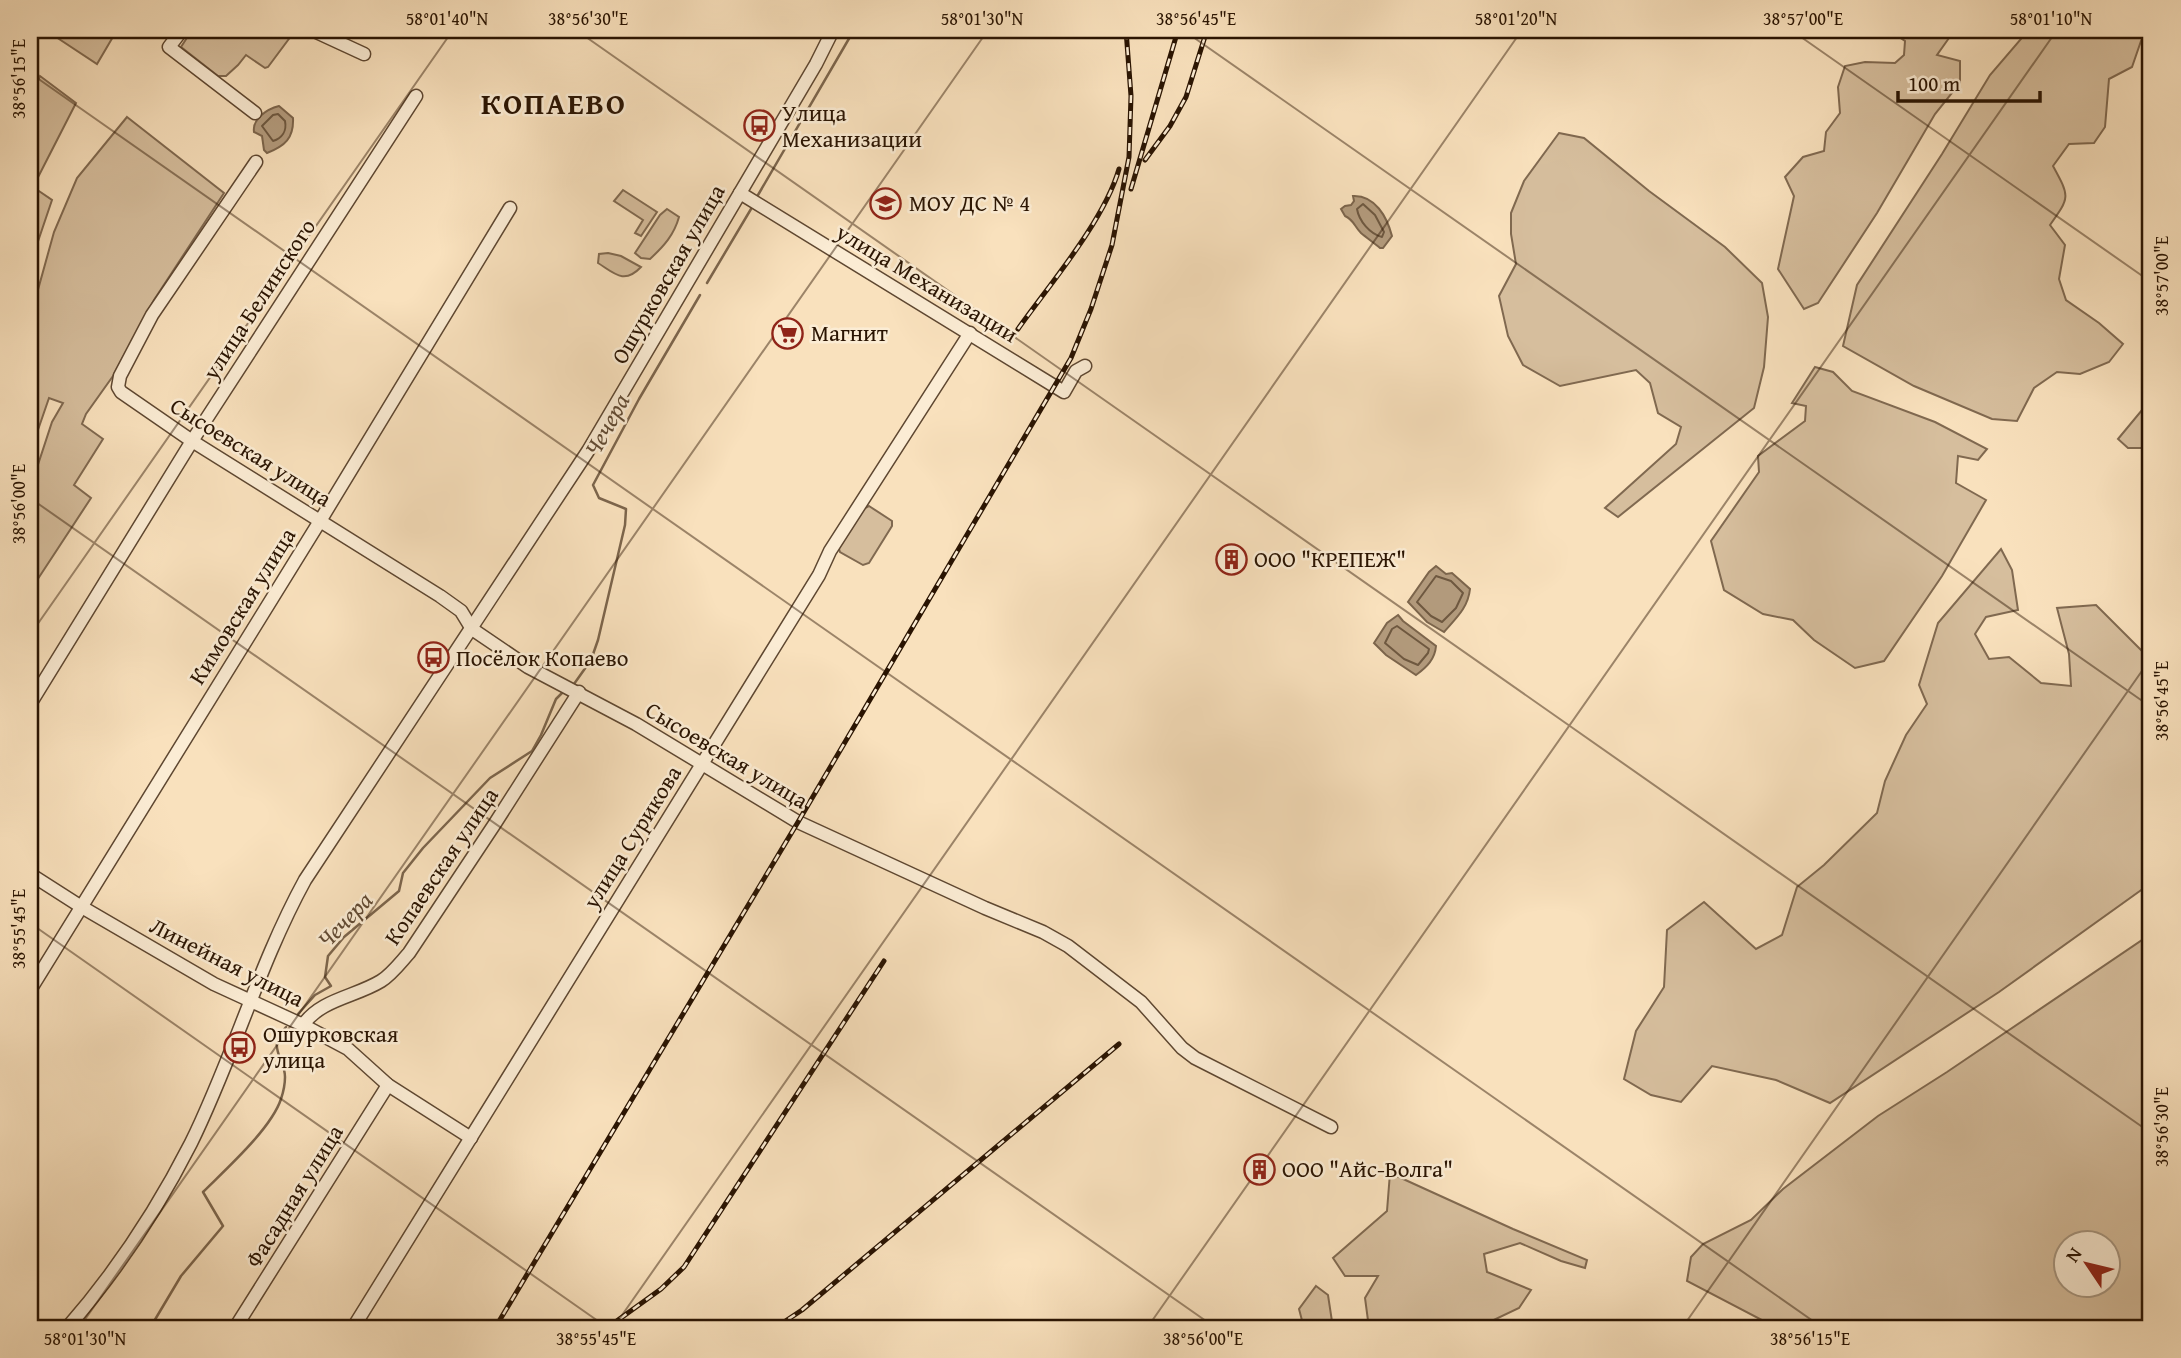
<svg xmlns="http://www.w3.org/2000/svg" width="2181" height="1358" font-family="'Gentium Book Plus',serif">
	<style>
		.green { fill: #d6be9d; stroke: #806950; stroke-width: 2; fill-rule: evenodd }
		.water { fill: #b39b7d; stroke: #7c654c; stroke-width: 2 }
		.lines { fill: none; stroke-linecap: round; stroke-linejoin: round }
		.shore { stroke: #6e5840; stroke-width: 2 }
		.stream { stroke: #7c654c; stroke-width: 2.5 }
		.minor-casing { stroke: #5e4731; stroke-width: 15 }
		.minor { stroke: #fbecd4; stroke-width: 12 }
		.rail-casing { stroke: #2a1402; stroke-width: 5 }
		.rail { stroke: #fbecd4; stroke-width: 2.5; stroke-dasharray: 8; stroke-linecap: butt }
		.ticks { fill: none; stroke: #2a1402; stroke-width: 2; stroke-opacity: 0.45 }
		.labels { text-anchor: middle; stroke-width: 5; stroke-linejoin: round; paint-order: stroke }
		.poi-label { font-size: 23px; fill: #2a1402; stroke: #fbecd4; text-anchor: start }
		.street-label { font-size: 23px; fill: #2a1402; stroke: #fbecd4 }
		.water-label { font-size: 24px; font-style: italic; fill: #614a33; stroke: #fbecd4 }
		.district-label { font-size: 30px; font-weight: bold; letter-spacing: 2px; fill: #2a1402; stroke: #fbecd4 }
		.neatline { fill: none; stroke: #2a1402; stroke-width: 2.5 }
		.ticks-label { font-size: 18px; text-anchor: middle; fill: #2a1402 }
	</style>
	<rect width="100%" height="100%" fill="#f9e1bd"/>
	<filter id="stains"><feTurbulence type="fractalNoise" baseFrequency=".00286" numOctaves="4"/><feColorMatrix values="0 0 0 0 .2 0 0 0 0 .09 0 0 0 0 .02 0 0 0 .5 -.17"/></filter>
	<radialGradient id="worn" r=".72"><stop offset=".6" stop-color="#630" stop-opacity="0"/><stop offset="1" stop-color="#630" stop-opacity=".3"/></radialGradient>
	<g class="green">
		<path d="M60 30H117L97 64 56 37Z"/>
		<path d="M192 30H291L294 32 268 67 265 68 246 55 238 65 226 76H218L181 47Z"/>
		<path d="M1894 30H1971L1949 38 1937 55 1960 61V83L1935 114 1877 213 1818 303 1804 309 1778 269 1794 196 1785 177 1803 157 1824 151 1826 132 1840 113 1838 87 1845 66 1865 62 1895 63 1904 55 1905 41 1893 33Z"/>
		<path d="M2026 30H2151V31L2141 41 2132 67 2109 79 2105 127 2094 143 2069 144 2053 166C2070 197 2070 197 2050 225L2065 245 2059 279 2066 300 2099 323 2123 344 2109 362 2080 374 2057 372 2034 388 2017 421 1992 419 1914 386 1843 346 1857 285 1942 154 1990 75 2021 39Z"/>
		<path d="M40 76 76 103 33 187 52 200 30 265V97Z"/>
		<path d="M127 117 224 193 154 300 113 376 86 414 82 424 103 439 74 485 91 498 30 591V489L52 422 63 403 49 398 30 453V311L34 304 54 232 77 178Z"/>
		<path d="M1559 133 1584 138 1649 191 1725 247 1762 283 1768 317 1764 367 1754 408 1618 517 1605 508 1676 444 1681 427 1658 413 1650 383 1636 370 1560 386 1523 365 1508 336 1499 296 1516 264 1511 234V213L1524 181Z"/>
		<path d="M623 190 657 212 641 236 635 233 643 220 614 201Z"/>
		<path d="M667 209 679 217C674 235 664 246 650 259L641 258 635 253 660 215Z"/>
		<path d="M608 253 621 256 641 267C624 285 614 273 598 263L599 254Z"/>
		<path d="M1815 367 1833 372 1852 391 1935 422 1987 449 1978 460 1958 456 1956 483 1986 500 1942 576 1884 661 1855 668 1814 640 1793 620 1763 614 1724 590 1711 541 1759 472 1758 456 1805 421 1806 406 1792 403Z"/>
		<path d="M2151 403V448H2128L2118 439 2142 410Z"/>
		<path d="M869 506 892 521V526L869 563 863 565 840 552 838 546 863 509Z"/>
		<path d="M2001 549 2012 570 2018 610 1986 617 1975 634 1989 659 2009 657 2041 683 2071 686 2069 654 2057 608 2096 605 2151 660V883L1999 992 1830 1103 1776 1080 1712 1066 1681 1102 1651 1095 1624 1079 1636 1031 1664 987 1667 930 1704 902 1756 949 1782 935 1797 887 1824 865 1877 813 1885 781 1906 735 1927 704 1919 685 1938 623Z"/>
		<path d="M2151 934V1328H1777L1687 1281 1691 1257 1703 1244 1751 1220 1783 1189 1878 1116 1947 1072ZM2066 1242H2108V1284H2066Z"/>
		<path d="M1390 1173 1513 1229 1587 1260 1585 1268 1561 1261 1520 1243 1484 1254 1487 1272 1531 1290 1519 1308 1477 1328H1369L1365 1298 1378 1276H1345L1333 1258 1387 1211Z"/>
		<path d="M1316 1286 1328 1295 1333 1328H1304L1299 1309Z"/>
	</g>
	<g class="water">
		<path d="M279 106 293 118C294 138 285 146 267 153L264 150 262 136 254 132C252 119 267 109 279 106Z"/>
		<path d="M1353 196C1375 195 1387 217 1392 236L1383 248H1380C1374 243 1367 238 1361 233 1354 226 1354 220 1345 216L1341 209 1345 206 1351 205 1354 201Z"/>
		<path d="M1436 566 1446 574 1452 573 1470 589C1468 608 1456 618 1444 632L1427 622 1408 602 1429 572Z"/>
		<path d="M1398 615 1403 621 1436 646C1435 659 1427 667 1416 675L1386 655 1374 643 1387 623Z"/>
	</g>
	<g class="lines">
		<g class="shore">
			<path d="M278 114 285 121C287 131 282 138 273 141L262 126 273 115Z"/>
			<path d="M1363 204 1375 215 1384 232 1382 237C1370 234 1359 221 1357 209Z"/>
			<path d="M1436 576 1451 581 1463 593 1456 608 1442 622 1431 616 1417 602Z"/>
			<path d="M1397 626 1429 649 1428 653 1418 665 1404 659 1385 643 1392 629Z"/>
		</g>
		<g class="stream">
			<path d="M758 195 854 30"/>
			<path d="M707 283 751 209"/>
			<path d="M574 684 591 660 598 640 625 525 626 509 599 498 593 485 639 399 700 295"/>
			<path d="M298 1014 315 995 331 986 325 977 328 956 344 937 399 891 403 873 423 848 490 778 532 751 541 735 556 699 562 693"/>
			<path d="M150 1328 181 1276 223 1226 203 1192C226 1169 271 1129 281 1099 283 1093 285 1084 285 1077 285 1058 266 1048 286 1027"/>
		</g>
		<defs>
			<g id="minor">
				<path d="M182 30 169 47 255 113"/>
				<path d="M312 30 364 54"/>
				<path d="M256 162 152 315 120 376 118 387 121 392 192 441 440 596 461 611 472 629 528 667 636 724 798 822 985 908 1043 932 1068 946 1141 1002 1182 1048 1195 1058 1331 1127"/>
				<path d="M740 193 1064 392 1076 371 1085 366"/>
				<path d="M30 704 192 441 416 96"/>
				<path d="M30 874 80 906 214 984 303 1025 348 1049 388 1085 471 1138"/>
				<path d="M30 990 320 521 510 208"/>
				<path d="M303 1025C321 999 355 997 381 981 392 974 400 963 409 953L494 825 579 692"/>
				<path d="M67 1328C116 1272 157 1210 191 1143 233 1058 259 964 305 880L588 451 816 64 833 30"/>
				<path d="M235 1328 388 1085"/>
				<path d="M353 1328 819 575 830 551 970 333"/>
			</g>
		</defs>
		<use href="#minor" class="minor-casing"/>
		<use href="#minor" class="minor"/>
		<defs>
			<g id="rail">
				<path d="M1145 160 1170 126 1186 97 1207 30"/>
				<path d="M1131 189 1178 30"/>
				<path d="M1018 329C1050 284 1104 221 1119 169"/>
				<path d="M495 1328 798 822 1071 358 1091 309 1112 245 1129 157 1131 96 1126 30"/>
				<path d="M607 1328 661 1289 684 1267 884 961"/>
				<path d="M775 1328 802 1310 1119 1044"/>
			</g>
		</defs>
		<use href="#rail" class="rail-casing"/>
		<use href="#rail" class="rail"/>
	</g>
	<path class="ticks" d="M576 30 2151 1133M1183 30 2151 707M1791 30 2151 282M30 73 1823 1328M30 498 1216 1328M30 635 453 30M30 923 608 1328M79 1328 988 30M613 1328 1522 30M1147 1328 2057 30M1682 1328 2151 658"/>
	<defs>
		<symbol id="bus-ring" viewBox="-11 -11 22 22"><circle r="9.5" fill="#fbecd4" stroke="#8f2418" stroke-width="1.5"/><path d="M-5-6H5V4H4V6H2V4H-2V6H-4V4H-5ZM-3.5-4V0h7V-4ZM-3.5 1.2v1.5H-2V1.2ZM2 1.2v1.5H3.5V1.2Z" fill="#8f2418"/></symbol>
		<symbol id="school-ring" viewBox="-11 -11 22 22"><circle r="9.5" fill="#fbecd4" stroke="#8f2418" stroke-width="1.5"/><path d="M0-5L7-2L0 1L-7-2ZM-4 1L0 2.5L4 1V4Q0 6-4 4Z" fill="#8f2418"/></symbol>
		<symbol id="supermarket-ring" viewBox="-11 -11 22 22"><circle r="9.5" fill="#fbecd4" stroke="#8f2418" stroke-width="1.5"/><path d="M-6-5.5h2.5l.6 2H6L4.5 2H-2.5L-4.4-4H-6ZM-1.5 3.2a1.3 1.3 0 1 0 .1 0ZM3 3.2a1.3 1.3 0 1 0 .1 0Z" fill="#8f2418"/></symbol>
		<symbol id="building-ring" viewBox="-11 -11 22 22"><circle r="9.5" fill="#fbecd4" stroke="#8f2418" stroke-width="1.5"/><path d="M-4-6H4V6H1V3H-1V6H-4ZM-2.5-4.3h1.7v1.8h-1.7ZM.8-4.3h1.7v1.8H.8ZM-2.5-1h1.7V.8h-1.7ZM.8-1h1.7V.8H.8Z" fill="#8f2418"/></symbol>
	</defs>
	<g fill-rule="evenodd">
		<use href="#bus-ring" x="742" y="108" width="35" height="35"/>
		<use href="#school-ring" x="868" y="186" width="35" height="35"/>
		<use href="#supermarket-ring" x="770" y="316" width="35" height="35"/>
		<use href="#building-ring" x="1214" y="542" width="35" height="35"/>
		<use href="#bus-ring" x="416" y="640" width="35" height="35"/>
		<use href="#bus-ring" x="222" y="1030" width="35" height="35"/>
		<use href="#building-ring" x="1242" y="1152" width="35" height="35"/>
	</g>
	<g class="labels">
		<g class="poi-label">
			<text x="782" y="121">Улица<tspan x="782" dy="26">Механизации</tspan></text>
			<text x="909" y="211">МОУ ДС № 4</text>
			<text x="811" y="341">Магнит</text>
			<text x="1254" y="567">ООО "КРЕПЕЖ"</text>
			<text x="456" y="666">Посёлок Копаево</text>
			<text x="263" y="1042">Ошурковская<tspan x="263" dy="26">улица</tspan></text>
			<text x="1282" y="1177">ООО "Айс-Волга"</text>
		</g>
		<g class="street-label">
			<text transform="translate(668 274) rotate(-60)" y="8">Ошурковская улица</text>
			<text transform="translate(927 283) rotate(31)" y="8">улица Механизации</text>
			<text transform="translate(259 299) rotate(-57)" y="8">улица Белинского</text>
			<text transform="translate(251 452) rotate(32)" y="8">Сысоевская улица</text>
			<text transform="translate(242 606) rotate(-58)" y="8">Кимовская улица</text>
			<text transform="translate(727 755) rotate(31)" y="8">Сысоевская улица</text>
			<text transform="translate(632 837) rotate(-58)" y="8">улица Сурикова</text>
			<text transform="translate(441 866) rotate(-56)" y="8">Копаевская улица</text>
			<text transform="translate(227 962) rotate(27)" y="8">Линейная улица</text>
			<text transform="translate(294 1196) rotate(-58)" y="8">Фасадная улица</text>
		</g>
		<g class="water-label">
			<text transform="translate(607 425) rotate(-61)" y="8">Чечера</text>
			<text transform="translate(345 920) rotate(-46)" y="8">Чечера</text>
		</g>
		<g class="district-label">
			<text x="554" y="114">КОПАЕВО</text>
		</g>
	</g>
	<rect width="2181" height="1358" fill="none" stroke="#f9e1bd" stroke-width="77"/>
	<g transform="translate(2087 1264) rotate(305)"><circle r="33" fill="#fbecd4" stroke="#a79680" stroke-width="2"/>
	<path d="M0-5L12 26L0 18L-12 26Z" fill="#8f2418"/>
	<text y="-10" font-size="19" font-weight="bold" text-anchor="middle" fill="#2a1402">N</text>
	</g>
	<path d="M1898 91v10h142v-10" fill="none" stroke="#2a1402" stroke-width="3.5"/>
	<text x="1908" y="91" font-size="21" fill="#2a1402" stroke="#fbecd4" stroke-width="5" paint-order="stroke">100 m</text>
	<rect x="38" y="38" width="2104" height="1282" class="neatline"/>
	<g class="ticks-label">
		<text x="447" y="25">58°01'40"N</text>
		<text x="588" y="25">38°56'30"E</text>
		<text x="982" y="25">58°01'30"N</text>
		<text x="1196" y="25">38°56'45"E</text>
		<text x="1516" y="25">58°01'20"N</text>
		<text x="1803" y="25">38°57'00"E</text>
		<text x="2051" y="25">58°01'10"N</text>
		<text transform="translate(19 79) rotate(-90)" y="6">38°56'15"E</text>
		<text transform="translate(2162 276) rotate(-90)" y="6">38°57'00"E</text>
		<text transform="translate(19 504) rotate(-90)" y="6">38°56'00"E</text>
		<text transform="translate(2162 701) rotate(-90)" y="6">38°56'45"E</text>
		<text transform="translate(19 929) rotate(-90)" y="6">38°55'45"E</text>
		<text transform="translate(2162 1127) rotate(-90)" y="6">38°56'30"E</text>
		<text x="85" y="1345">58°01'30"N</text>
		<text x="596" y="1345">38°55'45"E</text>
		<text x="1203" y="1345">38°56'00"E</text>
		<text x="1810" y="1345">38°56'15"E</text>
	</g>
	<rect width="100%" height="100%" filter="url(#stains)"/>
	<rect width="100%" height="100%" fill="url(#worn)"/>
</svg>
